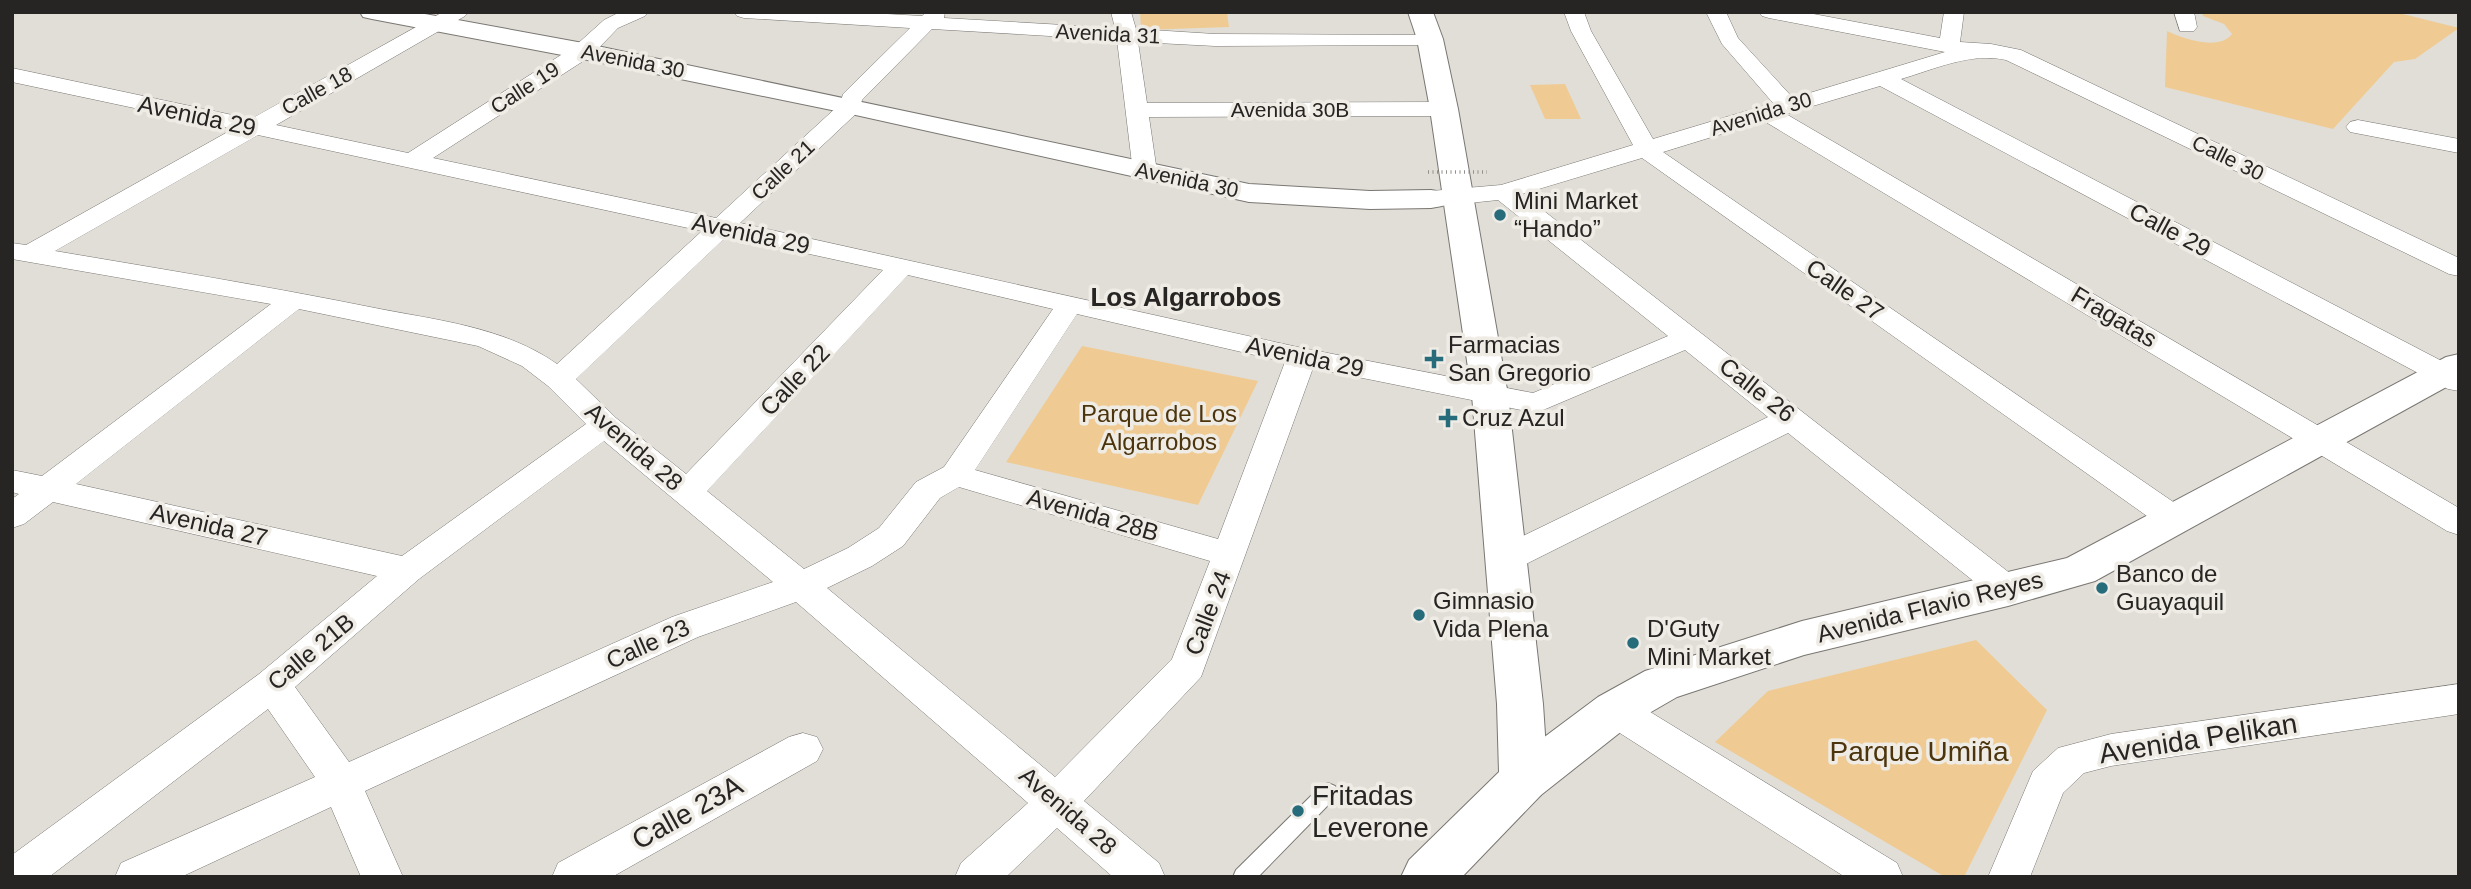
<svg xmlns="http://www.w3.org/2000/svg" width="2471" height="889" font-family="Arial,sans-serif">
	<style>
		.green { fill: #efcb93 }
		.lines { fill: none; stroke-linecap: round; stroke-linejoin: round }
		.service-casing { stroke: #7a7772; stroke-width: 2 }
		.minor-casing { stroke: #7a7772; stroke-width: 1 }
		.tertiary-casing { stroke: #7a7772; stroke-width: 2 }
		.secondary-casing { stroke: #7a7772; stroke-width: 2 }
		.primary-casing { stroke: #7a7772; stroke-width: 2 }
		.service { fill: #fff; fill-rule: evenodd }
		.minor { fill: #fff; fill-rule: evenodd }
		.tertiary { fill: #fff; fill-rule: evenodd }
		.secondary { fill: #fff; fill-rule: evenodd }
		.primary { fill: #fff; fill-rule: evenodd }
		.path-bridge { stroke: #93908c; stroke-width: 3.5; stroke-dasharray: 1 3.5; stroke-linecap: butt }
		.poi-dot { fill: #266c7b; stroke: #efebe5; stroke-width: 2.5 }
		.labels { text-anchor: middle; stroke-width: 7; stroke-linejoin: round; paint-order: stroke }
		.far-street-label { font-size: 21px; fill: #262523; stroke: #efebe5 }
		.street-label { font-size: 24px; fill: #262523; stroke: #efebe5 }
		.poi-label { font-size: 24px; fill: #262523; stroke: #efebe5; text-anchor: start }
		.park-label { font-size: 24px; fill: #4c350d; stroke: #efebe5 }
		.neighbourhood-label { font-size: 26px; font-weight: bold; fill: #262523; stroke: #efebe5 }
		.near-street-label { font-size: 28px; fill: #262523; stroke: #efebe5 }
		.near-park-label { font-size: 28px; fill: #4c350d; stroke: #efebe5 }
		.near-poi-label { font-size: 28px; fill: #262523; stroke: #efebe5; text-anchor: start }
	</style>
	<rect width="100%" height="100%" fill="#e1ded8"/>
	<g class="green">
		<path d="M1140 12H1227L1229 27 1141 30Z"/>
		<path d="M2202 12H2395L2459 28 2415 59 2394 62 2333 129 2165 87 2167 31C2184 39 2219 51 2232 34L2224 24 2203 16Z"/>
		<path d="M1565 84 1581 119H1545L1530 85Z"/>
		<path d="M1082 346 1258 381 1198 505 1006 462Z"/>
		<path d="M1976 640 2047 710 1964 877H1945L1715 742 1768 691Z"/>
	</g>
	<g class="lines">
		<defs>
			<path id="service" d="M1328 783 1335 786 1338 792 1335 798 1258 877H1233L1236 870 1321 786Z"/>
			<g id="minor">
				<path d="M443 12H468L465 16 276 125 408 153 575 46 604 20 620 12H648L645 16 618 28 591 56 433 158 716 218 840 104 843 94 910 28 744 18 737 16 734 12H852L922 16 926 12H945L944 18 1115 28 1111 12H1131L1136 29 1215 34 1437 35 1441 39 1437 43 1430 45 1215 46 1138 42 1147 103 1444 102 1452 104 1455 109 1452 114 1444 116 1149 117 1157 172 1154 177 1145 179 1136 177 1133 172 1117 40 932 29 862 100 859 111 740 223 1302 348 1533 393 1668 336 1498 200 1431 207 1422 204 1418 199 1422 194 1431 191 1501 185 1633 145 1571 31 1564 12H1584L1591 31 1653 139 1773 103 1722 44 1706 12H1726L1738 38 1793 98 1945 52 1769 18 1762 16 1759 12H1803L1940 38 1944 12H1964L1960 42 1991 44 2021 50 2459 258V276L2449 274 2006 60C1971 52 1935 69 1901 79L2459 370V391L2448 389 1880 86 1786 114 2459 508V535L2447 531 1764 121 1663 152 2185 510 2190 518 2185 526 2173 530 2161 526 1642 158 1522 194 2020 581 2026 590 2020 599 2008 603 1996 599 1788 433 1516 569 1504 573 1492 569 1487 560 1492 551 1768 417 1685 350 1536 413 1313 368 1201 677 1084 801 1159 863 1165 877H1113L1057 828 1006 877H955L961 863 1028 803 796 602 698 637 365 791 403 877H361L331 807 181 877H115L121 863 315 777 268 709 49 877H12V855L259 674 377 576 53 502 24 524 12 528V499L19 494 12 492V470L42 476 271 304 12 259V243L26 245 233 129 12 82V68L251 119ZM258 135 702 231 557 364C503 326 434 320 370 307 266 286 161 269 55 251ZM727 236 883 270 686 474 616 418 576 379ZM908 275 1053 309 944 467 916 482 879 528 848 548 804 569 707 491ZM299 309 478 346 522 366 548 386 586 424 402 556 76 484ZM1077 314 1285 362 1218 539 975 470ZM604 441 773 582 672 617 349 762 295 687 419 579ZM959 487 1210 561 1172 659 1055 777 827 588 872 566 903 546 940 498Z"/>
				<path d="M2174 12H2194L2197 27 2194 31H2180Z"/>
				<path d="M2358 120 2459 139V153L2350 132 2346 127 2350 122Z"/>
				<path d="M2459 684V714L2111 766 2084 773 2063 793 2030 877H1988L2033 771 2058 748 2111 734Z"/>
				<path d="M1615 694 1629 699 1897 863 1903 877H1845L1601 721 1596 710 1601 699Z"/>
				<path d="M803 733 817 737 823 749 817 761 612 877H552L558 863 789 737Z"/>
			</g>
			<path id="tertiary" d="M360 12H414L583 43 1249 184 1370 191 1431 190 1442 192 1446 199 1442 206 1431 208 1370 209 1249 202 851 114 583 59 372 19 363 17Z"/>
			<path id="secondary" d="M2459 354V380L2095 581 2008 606 1804 655 1677 697 1632 723 1541 795 1524 801 1507 795 1500 780 1507 765 1598 697 1645 671 1802 621 2067 558 2446 357Z"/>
			<path id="primary" d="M1408 12H1433L1443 39 1458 109 1508 395 1543 704 1548 780 1541 795 1462 877H1401L1409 860 1499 772 1497 704 1472 395 1430 109 1417 39Z"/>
		</defs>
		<use href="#service" class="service-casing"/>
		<use href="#minor" class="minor-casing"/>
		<use href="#tertiary" class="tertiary-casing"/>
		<use href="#secondary" class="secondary-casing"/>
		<use href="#primary" class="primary-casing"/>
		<use href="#service" class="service"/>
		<use href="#minor" class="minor"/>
		<use href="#tertiary" class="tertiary"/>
		<use href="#secondary" class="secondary"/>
		<use href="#primary" class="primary"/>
		<path class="path-bridge" d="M1428 172H1487"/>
	</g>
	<g class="poi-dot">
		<circle cx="1500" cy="215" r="7"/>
		<path d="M1430.5 348.5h7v7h7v7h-7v7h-7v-7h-7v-7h7z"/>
		<path d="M1444.5 407.5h7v7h7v7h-7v7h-7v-7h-7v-7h7z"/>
		<circle cx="2102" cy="588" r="7"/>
		<circle cx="1419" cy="615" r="7"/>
		<circle cx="1633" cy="643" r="7"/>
		<circle cx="1298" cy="811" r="7"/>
	</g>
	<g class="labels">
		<g class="far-street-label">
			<text transform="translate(1108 34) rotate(3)" y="7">Avenida 31</text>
			<text transform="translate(633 61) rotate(11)" y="7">Avenida 30</text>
			<text transform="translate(525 88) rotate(-33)" y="7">Calle 19</text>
			<text transform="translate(317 91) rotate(-29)" y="7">Calle 18</text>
			<text x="1290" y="117">Avenida 30B</text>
			<text transform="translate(1761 114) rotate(-17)" y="7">Avenida 30</text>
			<text transform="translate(2228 158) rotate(26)" y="7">Calle 30</text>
			<text transform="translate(783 170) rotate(-43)" y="7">Calle 21</text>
			<text transform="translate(1187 180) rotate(12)" y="7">Avenida 30</text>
		</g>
		<g class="street-label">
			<text transform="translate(197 116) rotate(12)" y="8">Avenida 29</text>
			<text transform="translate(2170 230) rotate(28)" y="8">Calle 29</text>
			<text transform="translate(751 234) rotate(12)" y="8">Avenida 29</text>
			<text transform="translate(1845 290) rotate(35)" y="8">Calle 27</text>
			<text transform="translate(2114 317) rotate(31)" y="8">Fragatas</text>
			<text transform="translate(1305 357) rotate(12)" y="8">Avenida 29</text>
			<text transform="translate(795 380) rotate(-46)" y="8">Calle 22</text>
			<text transform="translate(1757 390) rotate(38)" y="8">Calle 26</text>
			<text transform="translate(634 447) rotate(41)" y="8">Avenida 28</text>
			<text transform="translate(1093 515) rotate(16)" y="8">Avenida 28B</text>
			<text transform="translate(209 525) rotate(13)" y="8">Avenida 27</text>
			<text transform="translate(1930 607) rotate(-14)" y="8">Avenida Flavio Reyes</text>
			<text transform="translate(1208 613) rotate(-69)" y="8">Calle 24</text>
			<text transform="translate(648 644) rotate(-24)" y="8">Calle 23</text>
			<text transform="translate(311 652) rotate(-40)" y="8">Calle 21B</text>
			<text transform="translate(1068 811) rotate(41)" y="8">Avenida 28</text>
		</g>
		<g class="poi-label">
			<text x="1514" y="209">Mini Market<tspan x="1514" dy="28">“Hando”</tspan></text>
			<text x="1448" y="353">Farmacias<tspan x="1448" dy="28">San Gregorio</tspan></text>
			<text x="1462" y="426">Cruz Azul</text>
			<text x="2116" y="582">Banco de<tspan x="2116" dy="28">Guayaquil</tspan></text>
			<text x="1433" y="609">Gimnasio<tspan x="1433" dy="28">Vida Plena</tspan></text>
			<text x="1647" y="637">D'Guty<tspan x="1647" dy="28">Mini Market</tspan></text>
		</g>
		<g class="park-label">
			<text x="1159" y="422">Parque de Los<tspan x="1159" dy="28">Algarrobos</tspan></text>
		</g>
		<g class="neighbourhood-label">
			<text x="1186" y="306">Los Algarrobos</text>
		</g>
		<g class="near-street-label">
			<text transform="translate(2198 738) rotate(-9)" y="10">Avenida Pelikan</text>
			<text transform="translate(687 812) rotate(-29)" y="10">Calle 23A</text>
		</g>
		<g class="near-park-label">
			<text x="1919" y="761">Parque Umiña</text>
		</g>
		<g class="near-poi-label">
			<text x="1312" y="805">Fritadas<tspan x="1312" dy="32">Leverone</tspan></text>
		</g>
	</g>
	<rect width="2471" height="889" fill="none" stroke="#262523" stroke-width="28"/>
</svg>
